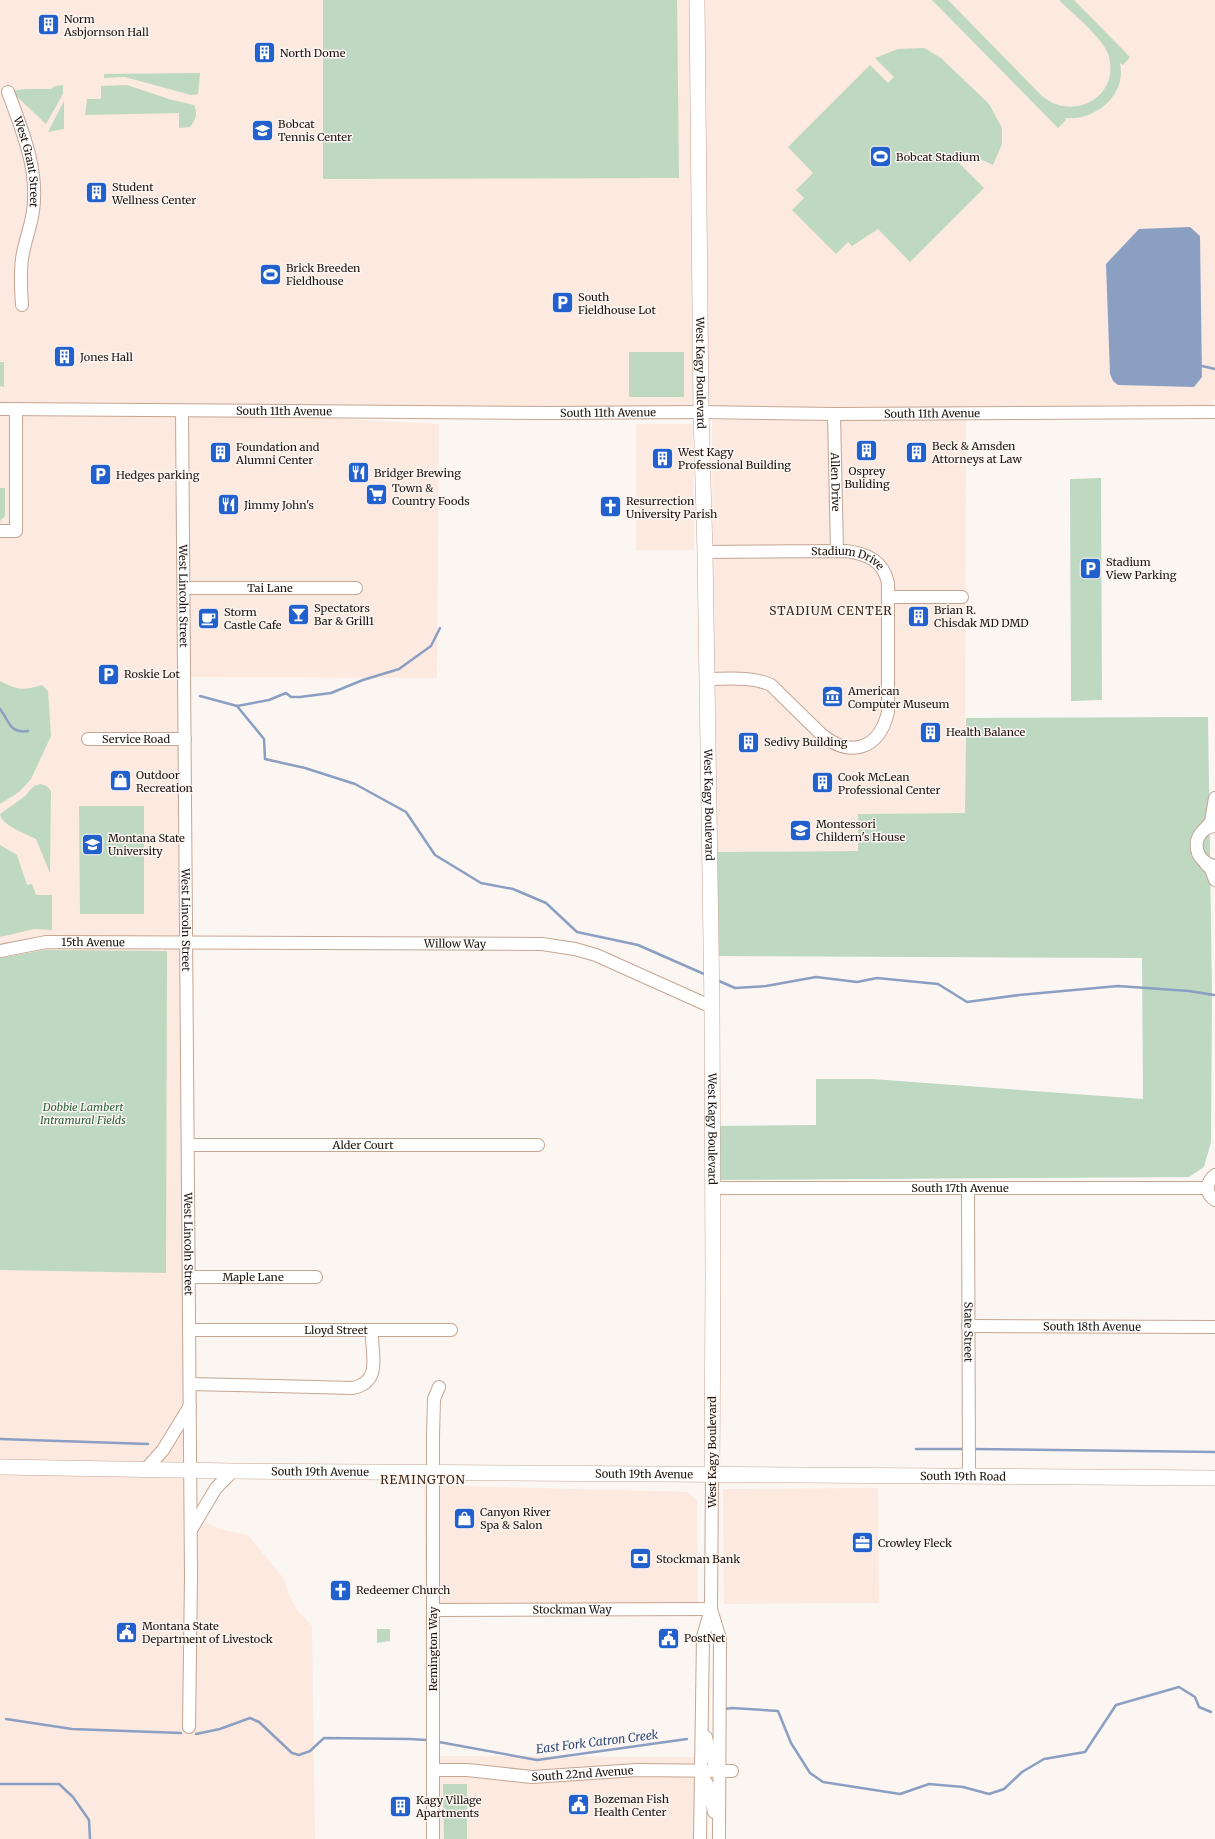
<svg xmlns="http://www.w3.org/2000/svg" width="1215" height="1839" font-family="Merriweather,serif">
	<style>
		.commercial { fill: #fce9e0 }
		.green { fill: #bed8c2 }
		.water { fill: #8b9fc2 }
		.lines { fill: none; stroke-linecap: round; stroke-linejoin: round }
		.stream { stroke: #8b9fc2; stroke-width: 2.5 }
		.minor-casing { stroke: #c4a693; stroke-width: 14 }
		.major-casing { stroke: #c4a693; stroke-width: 16 }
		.minor { stroke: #fff; stroke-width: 12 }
		.major { stroke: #fff; stroke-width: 15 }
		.labels { text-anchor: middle; stroke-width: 3; stroke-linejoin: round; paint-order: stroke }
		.poi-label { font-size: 11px; fill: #1d130c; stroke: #fcf6f2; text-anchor: start }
		.street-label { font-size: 11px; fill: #1d130c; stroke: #fcf6f2 }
		.park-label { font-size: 11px; font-style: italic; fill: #2b613a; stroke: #fcf6f2 }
		.neighbourhood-label { font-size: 12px; letter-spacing: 1px; fill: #3d2516; stroke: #fcf6f2 }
		.water-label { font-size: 12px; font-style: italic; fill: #304979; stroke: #fcf6f2 }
	</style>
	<rect width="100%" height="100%" fill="#fcf6f2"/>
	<g class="commercial">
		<path d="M0 0H1215V400H1212L1215 412 194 411 439 424 437 678 185 677 190 1516 220 1529 248 1535 284 1579 289 1595 298 1611 312 1626 315 1839H0Z"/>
		<path d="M966 418 965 813 858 814V851L714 852 712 420Z"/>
		<path d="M636 424H693L694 550H636Z"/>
		<path d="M424 1485 688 1492 697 1501 698 1613 426 1612Z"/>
		<path d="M878 1488 879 1603 724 1604 723 1489Z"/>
		<path d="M427 1756 695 1757V1839H427Z"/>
	</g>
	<g class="green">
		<path d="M323 0H677L679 178 323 179Z"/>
		<path d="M932 0H948L1042 96C1074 123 1122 95 1108 54 1102 37 1073 14 1059 0H1074L1130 57 1123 65 1120 63C1127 95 1095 121 1065 118L1066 120 1058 128Z"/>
		<path d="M924 48 941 58 989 104 1002 128V144L993 165 966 152 957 161 984 188 910 262 878 229 852 246 848 242 836 254 792 210 804 198 796 190 813 173 788 147 870 65 888 83 894 77 875 58 898 49Z"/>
		<path d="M200 73 198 94 191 95 125 77 104 78V74Z"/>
		<path d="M63 85V94L46 124 11 91 26 89H51L55 86Z"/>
		<path d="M127 85 172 100 194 105C198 113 196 120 190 127L179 128V113L85 115 87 99H101V86Z"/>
		<path d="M64 101V129L48 132Z"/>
		<rect x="629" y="352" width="55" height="45"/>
		<path d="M0 362H4V387L0 386Z"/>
		<path d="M1101 478 1102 700 1071 701 1070 479Z"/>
		<path d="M0 488H5V516L0 521Z"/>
		<path d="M0 681C17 690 23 691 42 685L48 691 51 736 31 779 19 792 0 804Z"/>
		<path d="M1208 717 1212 993 1211 1142 1204 1167 1189 1177 718 1180 716 1126 816 1125V1079H872L1143 1099 1142 958 715 956 714 852 858 851V814L965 813 966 718Z"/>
		<path d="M40 784 47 786 51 791 50 873 36 839C26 834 1 825 0 814L24 797 34 786Z"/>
		<path d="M79 806H144V914H80Z"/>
		<path d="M0 845 17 855 27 885 32 884 36 895H52V930L34 929 0 937Z"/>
		<path d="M44 950 167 951 166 1273 0 1270V958Z"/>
		<path d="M377 1629H390V1641L377 1643Z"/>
		<path d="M443 1784H467V1839H444Z"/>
	</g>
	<path class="water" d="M1190 227 1200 236 1202 377 1194 387 1118 385 1113 381 1110 374 1106 264 1139 229Z"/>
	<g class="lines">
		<g class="stream">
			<path d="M1202 366 1215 369"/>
			<path d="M200 696 237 706 264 739 265 759 305 768 355 784 406 812 435 855 481 883 513 889 546 903 577 932 638 945 704 974"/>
			<path d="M237 706 269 700 286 693 291 697H300L331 693 363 680 399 669 431 646 440 628"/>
			<path d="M0 709C9 720 9 734 28 731"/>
			<path d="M719 981 735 988 766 986 816 977 857 982 877 978 938 984 967 1002 1019 995 1118 986 1189 991 1214 995"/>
			<path d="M0 1439 148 1444"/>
			<path d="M916 1449H962"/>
			<path d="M976 1449 1215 1452"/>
			<path d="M724 1711 725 1709 732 1708 778 1711 791 1743 810 1773 823 1782 900 1794 929 1784 963 1787 989 1794 1004 1789 1022 1772 1044 1759 1085 1752 1116 1705 1179 1687 1195 1697 1199 1707 1211 1712"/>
			<path d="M6 1719 72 1729 181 1733"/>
			<path d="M196 1734 220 1729 250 1718 259 1722 292 1753 299 1755 310 1751 324 1738 410 1739 426 1740"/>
			<path d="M439 1742 537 1760 687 1739"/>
			<path d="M0 1784H59L73 1797 89 1820 90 1839"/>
		</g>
		<defs>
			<g id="minor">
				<path id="s1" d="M8 92C22 130 39 170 33 211 31 227 24 243 22 259 20 274 21 291 22 305"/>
				<path id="s2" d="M0 409 549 413 701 412 834 414 1215 412"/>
				<path id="s3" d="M182 411 191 1577 189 1727"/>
				<path id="s4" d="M834 414 837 551"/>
				<path d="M0 531H16V409"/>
				<path id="s5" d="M705 552 846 551C867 554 883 560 888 583V712C879 750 850 758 821 734L771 685C752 676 728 679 707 679"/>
				<path id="s6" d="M184 588H356"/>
				<path d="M888 597H962"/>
				<path id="s7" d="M88 739H185"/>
				<path d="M1215 826C1190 829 1191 862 1215 866"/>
				<path d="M1203 831 1211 822 1215 798"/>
				<path d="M1206 864 1211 869 1215 880"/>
				<path id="s8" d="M0 951 46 942 542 944 575 949 596 955 712 1007"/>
				<path id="s9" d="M188 1145H538"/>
				<path d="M1215 1175C1206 1182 1205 1194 1215 1200"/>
				<path id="s10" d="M713 1188H1207"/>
				<path id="s11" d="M968 1188 969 1476"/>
				<path id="s12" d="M189 1277H316"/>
				<path id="s13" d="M968 1326 1215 1327"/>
				<path id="s14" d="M190 1330H368L372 1333V1338C373 1359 380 1382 353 1388L190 1384"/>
				<path d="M368 1330H451"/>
				<path d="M147 1468 163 1450 190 1406"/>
				<path d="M191 1530 216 1488 233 1471"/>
				<path d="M711 1609 720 1639 719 1839"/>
				<path id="s15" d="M433 1610 711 1609"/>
				<path d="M706 1737 710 1756 720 1771"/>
				<path id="s16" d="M433 1770H467L532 1777 637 1770 732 1771"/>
				<path d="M701 1773 708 1786 714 1812"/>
				<path d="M433 1839V1436L434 1399 439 1387"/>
				<path d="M700 1839 703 1637 711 1609 712 1474"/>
			</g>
			<g id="major">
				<path id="s17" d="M697 0 701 412 705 552 712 1007 713 1278 712 1474"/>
				<path id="s18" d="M0 1467 233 1471 1215 1478"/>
			</g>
		</defs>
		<use href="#minor" class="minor-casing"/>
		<use href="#major" class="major-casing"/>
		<use href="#minor" class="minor"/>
		<use href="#major" class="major"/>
	</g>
	<defs>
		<symbol id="building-square" viewBox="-11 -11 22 22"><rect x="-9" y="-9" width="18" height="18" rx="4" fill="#2261cd" stroke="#fcf6f2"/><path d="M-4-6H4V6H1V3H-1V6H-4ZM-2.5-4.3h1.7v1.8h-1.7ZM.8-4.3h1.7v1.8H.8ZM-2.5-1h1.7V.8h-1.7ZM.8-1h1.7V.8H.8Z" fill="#fff"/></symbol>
		<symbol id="university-square" viewBox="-11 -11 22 22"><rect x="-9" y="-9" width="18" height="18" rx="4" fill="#2261cd" stroke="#fcf6f2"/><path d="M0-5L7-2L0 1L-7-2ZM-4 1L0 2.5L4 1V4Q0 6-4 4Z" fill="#fff"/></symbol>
		<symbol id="stadium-square" viewBox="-11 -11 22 22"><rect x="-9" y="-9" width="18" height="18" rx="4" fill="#2261cd" stroke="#fcf6f2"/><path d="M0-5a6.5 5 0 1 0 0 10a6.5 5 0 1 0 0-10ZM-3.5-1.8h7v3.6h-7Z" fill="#fff"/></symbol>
		<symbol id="parking-square" viewBox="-11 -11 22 22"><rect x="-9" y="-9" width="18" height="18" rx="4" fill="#2261cd" stroke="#fcf6f2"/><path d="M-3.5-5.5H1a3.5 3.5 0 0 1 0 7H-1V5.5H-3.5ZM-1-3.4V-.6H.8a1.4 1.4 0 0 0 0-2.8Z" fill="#fff"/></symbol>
		<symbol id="restaurant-square" viewBox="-11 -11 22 22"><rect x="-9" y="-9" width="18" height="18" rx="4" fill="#2261cd" stroke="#fcf6f2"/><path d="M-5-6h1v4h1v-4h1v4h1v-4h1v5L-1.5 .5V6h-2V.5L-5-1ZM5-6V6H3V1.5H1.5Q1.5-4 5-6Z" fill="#fff"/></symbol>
		<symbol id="supermarket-square" viewBox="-11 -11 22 22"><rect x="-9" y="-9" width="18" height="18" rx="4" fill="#2261cd" stroke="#fcf6f2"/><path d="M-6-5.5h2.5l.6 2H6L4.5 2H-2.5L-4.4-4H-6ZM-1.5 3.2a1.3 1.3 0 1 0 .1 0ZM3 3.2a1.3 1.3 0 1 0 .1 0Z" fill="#fff"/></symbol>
		<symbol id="church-square" viewBox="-11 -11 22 22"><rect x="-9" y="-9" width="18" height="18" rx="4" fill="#2261cd" stroke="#fcf6f2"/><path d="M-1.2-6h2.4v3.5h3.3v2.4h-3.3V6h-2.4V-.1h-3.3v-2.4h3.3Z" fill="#fff"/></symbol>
		<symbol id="bar-square" viewBox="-11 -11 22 22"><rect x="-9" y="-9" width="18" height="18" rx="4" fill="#2261cd" stroke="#fcf6f2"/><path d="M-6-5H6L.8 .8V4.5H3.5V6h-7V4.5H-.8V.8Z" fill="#fff"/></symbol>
		<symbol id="cafe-square" viewBox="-11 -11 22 22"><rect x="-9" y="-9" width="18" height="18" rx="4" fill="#2261cd" stroke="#fcf6f2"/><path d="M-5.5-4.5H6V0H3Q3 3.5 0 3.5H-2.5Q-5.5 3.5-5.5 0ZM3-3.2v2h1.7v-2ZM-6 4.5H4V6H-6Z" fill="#fff"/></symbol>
		<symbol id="museum-square" viewBox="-11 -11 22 22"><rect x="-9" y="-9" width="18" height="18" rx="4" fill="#2261cd" stroke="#fcf6f2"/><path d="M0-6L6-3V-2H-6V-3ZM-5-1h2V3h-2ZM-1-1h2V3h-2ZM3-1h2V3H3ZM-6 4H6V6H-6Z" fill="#fff"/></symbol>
		<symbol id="shop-square" viewBox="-11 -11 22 22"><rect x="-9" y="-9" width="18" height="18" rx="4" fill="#2261cd" stroke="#fcf6f2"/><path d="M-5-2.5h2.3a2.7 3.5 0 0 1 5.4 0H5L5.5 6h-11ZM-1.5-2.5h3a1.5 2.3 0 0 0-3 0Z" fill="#fff"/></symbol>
		<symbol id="school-square" viewBox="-11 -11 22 22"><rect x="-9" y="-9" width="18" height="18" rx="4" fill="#2261cd" stroke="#fcf6f2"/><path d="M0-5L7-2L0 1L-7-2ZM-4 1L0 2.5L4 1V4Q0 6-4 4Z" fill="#fff"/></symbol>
		<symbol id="office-square" viewBox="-11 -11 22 22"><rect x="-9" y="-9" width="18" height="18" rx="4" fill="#2261cd" stroke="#fcf6f2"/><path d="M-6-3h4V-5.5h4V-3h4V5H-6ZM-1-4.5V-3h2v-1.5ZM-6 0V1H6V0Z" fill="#fff"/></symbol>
		<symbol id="bank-square" viewBox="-11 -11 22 22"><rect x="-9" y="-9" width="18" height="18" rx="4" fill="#2261cd" stroke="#fcf6f2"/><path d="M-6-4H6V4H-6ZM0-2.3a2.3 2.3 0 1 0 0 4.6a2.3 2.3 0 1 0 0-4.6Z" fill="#fff"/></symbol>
		<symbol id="civic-square" viewBox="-11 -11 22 22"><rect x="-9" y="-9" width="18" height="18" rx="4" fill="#2261cd" stroke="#fcf6f2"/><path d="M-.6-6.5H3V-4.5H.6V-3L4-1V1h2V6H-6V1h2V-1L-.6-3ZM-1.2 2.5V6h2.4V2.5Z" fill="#fff"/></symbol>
	</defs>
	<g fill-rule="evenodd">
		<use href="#building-square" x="36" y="12" width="25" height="25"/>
		<use href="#building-square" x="252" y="40" width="25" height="25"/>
		<use href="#university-square" x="250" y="118" width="25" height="25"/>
		<use href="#stadium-square" x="868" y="144" width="25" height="25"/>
		<use href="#building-square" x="84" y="180" width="25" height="25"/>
		<use href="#stadium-square" x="258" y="262" width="25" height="25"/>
		<use href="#parking-square" x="550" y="290" width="25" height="25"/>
		<use href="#building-square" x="52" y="344" width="25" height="25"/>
		<use href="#building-square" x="854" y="438" width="25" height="25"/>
		<use href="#building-square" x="904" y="440" width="25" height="25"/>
		<use href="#building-square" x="208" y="440" width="25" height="25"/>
		<use href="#building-square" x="650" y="446" width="25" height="25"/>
		<use href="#restaurant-square" x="346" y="460" width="25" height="25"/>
		<use href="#parking-square" x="88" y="462" width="25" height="25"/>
		<use href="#supermarket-square" x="364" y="482" width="25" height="25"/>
		<use href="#restaurant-square" x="216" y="492" width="25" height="25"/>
		<use href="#church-square" x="598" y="494" width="25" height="25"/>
		<use href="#parking-square" x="1078" y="556" width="25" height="25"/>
		<use href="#bar-square" x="286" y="602" width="25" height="25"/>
		<use href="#building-square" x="906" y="604" width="25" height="25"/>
		<use href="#cafe-square" x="196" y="606" width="25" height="25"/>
		<use href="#parking-square" x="96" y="662" width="25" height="25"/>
		<use href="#museum-square" x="820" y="684" width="25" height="25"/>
		<use href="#building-square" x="918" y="720" width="25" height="25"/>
		<use href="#building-square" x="736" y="730" width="25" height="25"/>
		<use href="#shop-square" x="108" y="768" width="25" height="25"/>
		<use href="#building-square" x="810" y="770" width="25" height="25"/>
		<use href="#school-square" x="788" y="818" width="25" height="25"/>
		<use href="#university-square" x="80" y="832" width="25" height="25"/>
		<use href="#shop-square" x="452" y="1506" width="25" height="25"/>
		<use href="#office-square" x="850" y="1530" width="25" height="25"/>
		<use href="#bank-square" x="628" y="1546" width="25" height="25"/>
		<use href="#church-square" x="328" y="1578" width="25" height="25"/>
		<use href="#civic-square" x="114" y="1620" width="25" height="25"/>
		<use href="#civic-square" x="656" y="1626" width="25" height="25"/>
		<use href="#civic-square" x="566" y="1792" width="25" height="25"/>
		<use href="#building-square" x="388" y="1794" width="25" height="25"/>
	</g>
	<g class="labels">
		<g class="poi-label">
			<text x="64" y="23">Norm<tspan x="64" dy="13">Asbjornson Hall</tspan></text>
			<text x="280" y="57">North Dome</text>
			<text x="278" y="128">Bobcat<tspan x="278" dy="13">Tennis Center</tspan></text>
			<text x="896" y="161">Bobcat Stadium</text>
			<text x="112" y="191">Student<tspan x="112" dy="13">Wellness Center</tspan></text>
			<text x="286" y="272">Brick Breeden<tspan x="286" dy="13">Fieldhouse</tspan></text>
			<text x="578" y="301">South<tspan x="578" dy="13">Fieldhouse Lot</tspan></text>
			<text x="80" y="361">Jones Hall</text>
			<text x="932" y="450">Beck &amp; Amsden<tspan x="932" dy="13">Attorneys at Law</tspan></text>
			<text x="236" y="451">Foundation and<tspan x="236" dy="13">Alumni Center</tspan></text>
			<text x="678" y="456">West Kagy<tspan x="678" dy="13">Professional Building</tspan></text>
			<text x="867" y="475" text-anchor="middle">Osprey<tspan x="867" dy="13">Buliding</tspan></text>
			<text x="374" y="477">Bridger Brewing</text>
			<text x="116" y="479">Hedges parking</text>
			<text x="392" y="492">Town &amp;<tspan x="392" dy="13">Country Foods</tspan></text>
			<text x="626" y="505">Resurrection<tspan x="626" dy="13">University Parish</tspan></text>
			<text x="244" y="509">Jimmy John's</text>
			<text x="1106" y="566">Stadium<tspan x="1106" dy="13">View Parking</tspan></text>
			<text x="314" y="612">Spectators<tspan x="314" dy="13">Bar &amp; Grill1</tspan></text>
			<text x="934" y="614">Brian R.<tspan x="934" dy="13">Chisdak MD DMD</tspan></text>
			<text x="224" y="616">Storm<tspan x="224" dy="13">Castle Cafe</tspan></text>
			<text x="124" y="678">Roskie Lot</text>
			<text x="848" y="695">American<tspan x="848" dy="13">Computer Museum</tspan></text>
			<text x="946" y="736">Health Balance</text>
			<text x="764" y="746">Sedivy Building</text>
			<text x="136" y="779">Outdoor<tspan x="136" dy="13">Recreation</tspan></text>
			<text x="838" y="781">Cook McLean<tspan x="838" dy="13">Professional Center</tspan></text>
			<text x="816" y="828">Montessori<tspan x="816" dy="13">Childern's House</tspan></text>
			<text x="108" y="842">Montana State<tspan x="108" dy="13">University</tspan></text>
			<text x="480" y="1516">Canyon River<tspan x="480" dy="13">Spa &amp; Salon</tspan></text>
			<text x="878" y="1547">Crowley Fleck</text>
			<text x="656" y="1563">Stockman Bank</text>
			<text x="356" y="1594">Redeemer Church</text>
			<text x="142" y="1630">Montana State<tspan x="142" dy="13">Department of Livestock</tspan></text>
			<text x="684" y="1642">PostNet</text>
			<text x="594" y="1803">Bozeman Fish<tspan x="594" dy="13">Health Center</tspan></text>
			<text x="416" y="1804">Kagy Village<tspan x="416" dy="13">Apartments</tspan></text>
		</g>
		<g class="street-label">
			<text dy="4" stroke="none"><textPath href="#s1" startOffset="73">West Grant Street</textPath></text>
			<text dy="4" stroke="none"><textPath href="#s17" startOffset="373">West Kagy Boulevard</textPath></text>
			<text dy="4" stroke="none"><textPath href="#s2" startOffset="284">South 11th Avenue</textPath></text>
			<text dy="4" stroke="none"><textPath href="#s2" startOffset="608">South 11th Avenue</textPath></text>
			<text dy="4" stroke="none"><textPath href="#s2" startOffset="932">South 11th Avenue</textPath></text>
			<text dy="4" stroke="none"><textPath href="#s4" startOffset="68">Allen Drive</textPath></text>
			<text dy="4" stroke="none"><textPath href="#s5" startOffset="144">Stadium Drive</textPath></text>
			<text dy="4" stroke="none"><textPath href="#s6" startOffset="86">Tai Lane</textPath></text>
			<text dy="4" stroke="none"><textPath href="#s3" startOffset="185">West Lincoln Street</textPath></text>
			<text dy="4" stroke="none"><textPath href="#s7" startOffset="48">Service Road</textPath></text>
			<text dy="4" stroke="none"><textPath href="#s17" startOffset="805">West Kagy Boulevard</textPath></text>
			<text dy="4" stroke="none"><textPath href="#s3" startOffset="509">West Lincoln Street</textPath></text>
			<text dy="4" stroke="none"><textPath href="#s8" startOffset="94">15th Avenue</textPath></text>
			<text dy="4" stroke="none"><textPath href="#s8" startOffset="456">Willow Way</textPath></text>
			<text dy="4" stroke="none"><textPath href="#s17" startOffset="1129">West Kagy Boulevard</textPath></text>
			<text dy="4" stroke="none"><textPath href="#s9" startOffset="175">Alder Court</textPath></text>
			<text dy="4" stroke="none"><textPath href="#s10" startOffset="247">South 17th Avenue</textPath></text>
			<text dy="4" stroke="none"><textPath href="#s3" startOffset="833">West Lincoln Street</textPath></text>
			<text dy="4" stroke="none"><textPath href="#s12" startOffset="64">Maple Lane</textPath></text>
			<text dy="4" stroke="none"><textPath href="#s13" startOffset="124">South 18th Avenue</textPath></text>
			<text dy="4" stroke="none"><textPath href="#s14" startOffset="146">Lloyd Street</textPath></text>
			<text dy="4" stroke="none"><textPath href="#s11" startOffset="144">State Street</textPath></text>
			<text transform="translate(712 1452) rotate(-90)" y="4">West Kagy Boulevard</text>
			<text dy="4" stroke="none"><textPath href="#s18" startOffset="320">South 19th Avenue</textPath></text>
			<text dy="4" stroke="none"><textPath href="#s18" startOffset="644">South 19th Avenue</textPath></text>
			<text dy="4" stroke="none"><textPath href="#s18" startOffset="963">South 19th Road</textPath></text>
			<text dy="4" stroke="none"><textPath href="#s15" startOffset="139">Stockman Way</textPath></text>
			<text transform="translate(433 1649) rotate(-90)" y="4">Remington Way</text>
			<text dy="4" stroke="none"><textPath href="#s16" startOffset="150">South 22nd Avenue</textPath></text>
		</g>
		<g class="park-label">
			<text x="83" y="1111">Dobbie Lambert<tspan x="83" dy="13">Intramural Fields</tspan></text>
		</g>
		<g class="neighbourhood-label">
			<text x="831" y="615">STADIUM CENTER</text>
			<text x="423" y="1484">REMINGTON</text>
		</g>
		<g class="water-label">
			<text transform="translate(597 1742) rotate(-7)" y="4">East Fork Catron Creek</text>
		</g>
	</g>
</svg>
